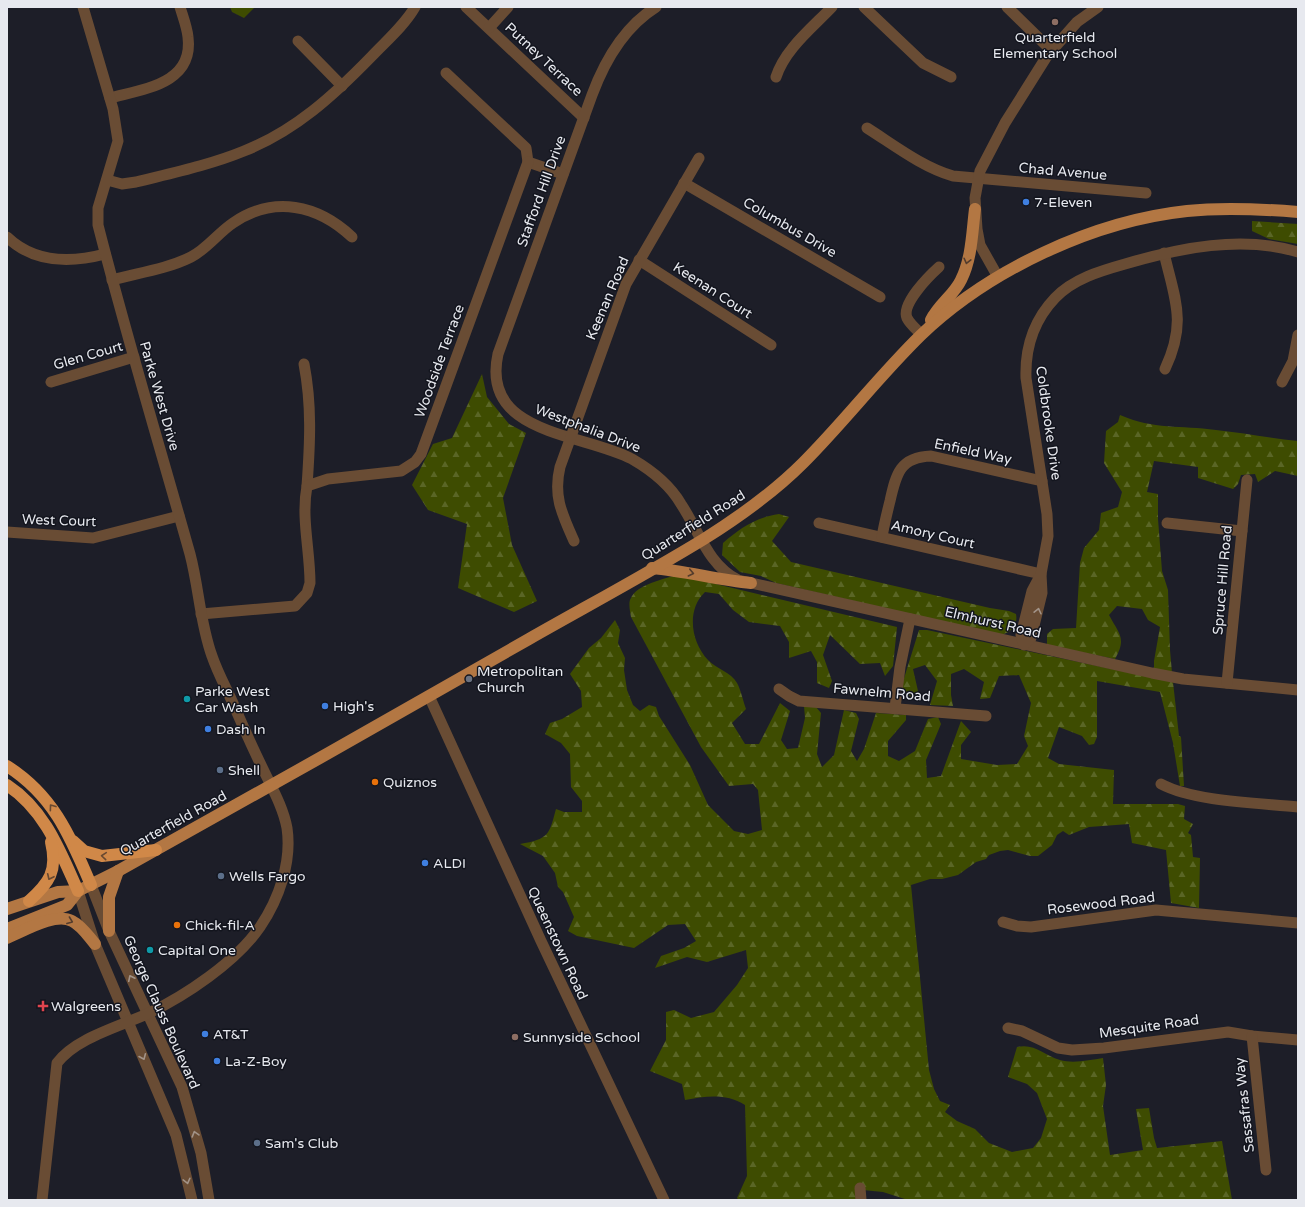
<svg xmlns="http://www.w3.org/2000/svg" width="1305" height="1207" font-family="'Varela Round',sans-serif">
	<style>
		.forest { fill: url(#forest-firs) }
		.park { fill: url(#park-tufts) }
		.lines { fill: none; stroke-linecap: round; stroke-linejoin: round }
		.minor { stroke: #694c34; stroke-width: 11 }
		.major { stroke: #b37743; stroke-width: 12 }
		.highway { stroke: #d08848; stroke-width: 12 }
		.oneway { stroke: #533c2d }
		.oneway2 { stroke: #a29388 }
		.oneway3 { stroke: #684931 }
		.education-dot { fill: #8d6e63; stroke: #13151e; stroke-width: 1.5 }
		.shop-dot { fill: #3f7fe0; stroke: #13151e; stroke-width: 1.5 }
		.worship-dot { fill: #6b7280; stroke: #13151e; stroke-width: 1.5 }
		.culture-dot { fill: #0f9aa8; stroke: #13151e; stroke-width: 1.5 }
		.service-dot { fill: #5c6f8a; stroke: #13151e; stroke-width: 1.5 }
		.food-dot { fill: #e8710a; stroke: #13151e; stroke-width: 1.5 }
		.health-dot { fill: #e0444e; stroke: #13151e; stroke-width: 1.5 }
		.labels { text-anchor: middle; stroke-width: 3; stroke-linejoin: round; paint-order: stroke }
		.poi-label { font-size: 14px; fill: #e7e9ef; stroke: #13151e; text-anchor: start }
		.street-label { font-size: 14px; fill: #e7e9ef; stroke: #13151e }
	</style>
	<defs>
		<pattern id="forest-firs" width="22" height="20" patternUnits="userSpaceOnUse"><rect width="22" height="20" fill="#3e4c01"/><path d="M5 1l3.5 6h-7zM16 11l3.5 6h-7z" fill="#5a6626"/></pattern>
		<pattern id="park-tufts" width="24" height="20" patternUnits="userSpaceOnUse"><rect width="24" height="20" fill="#3e4c01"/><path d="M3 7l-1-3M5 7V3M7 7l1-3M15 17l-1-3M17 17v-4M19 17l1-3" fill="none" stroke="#5a6626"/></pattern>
	</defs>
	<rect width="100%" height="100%" fill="#1d1e28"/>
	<g class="forest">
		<path d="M1252 221 1298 224V244L1269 239 1252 231Z"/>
		<path d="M482 374 487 397 509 424 526 433 503 498 512 545 537 601 514 612 458 588 467 524 428 510 412 485 433 444 452 438Z"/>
		<path d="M1120 415C1154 430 1180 425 1216 430 1243 433 1271 438 1298 441V476L1275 471 1258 482 1255 474 1241 475 1238 484 1233 489 1198 478V467L1154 461 1147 492 1158 494V519L1162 571 1168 590 1170 650 1172 673 1154 669V661L1160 627 1148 620 1142 609 1117 606 1109 615C1119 634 1127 638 1115 659L1047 645V634L1053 629 1076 628 1080 563 1084 548 1099 530 1101 513 1118 507 1122 492 1104 463 1106 431 1118 422Z"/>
		<path d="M779 514 789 517 772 541 791 562 990 608 1009 611 1016 614C1018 625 1012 632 1001 635L776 583 761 576 740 572 722 555 723 543C740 528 757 517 779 514Z"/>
		<path d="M678 575 897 627 893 666 885 676 880 663 860 664 830 635 823 655 832 681 829 688 817 683V662L811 651 789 658V642L780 626 749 622 733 610 719 594 705 592C686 610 691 642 708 660 716 669 731 672 737 683 741 690 743 701 746 709L732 723 745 744H759L780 703 790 711 781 740 787 749 798 748 805 718 804 706 816 707 821 713 817 754 822 767 834 755 844 710 856 713 859 719 851 751 857 761 864 749 876 713 906 715V720L888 741V756L899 761 915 751 928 719 938 717 941 724 926 760 927 778 941 776 961 721 971 732 961 745V759L997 765 1017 764 1028 746 1024 736 1031 703 1019 675 999 676 990 698 980 699 984 682 964 669 951 674V695L953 706 930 705 937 681 925 665 913 669 918 691 912 698 901 688 919 630H927L1173 682 1179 736 1181 737 1184 786H1180L1173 743 1160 692 1097 681V737L1094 744 1089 745 1082 736 1059 727 1048 758 1059 764 1114 770 1113 804H1178L1185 806 1184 819 1193 824 1188 833 1191 835 1193 857 1200 858 1199 908 1171 903 1166 850 1132 843 1129 824 1089 827 1069 835 1063 831 1057 835 1052 845 1038 856H1030L1008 850 1000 851 989 855 986 859 976 862 958 875 942 879H930L911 885 929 1070 934 1089 940 1101 950 1105 945 1112 957 1121 975 1129 989 1143 1012 1152 1033 1148 1041 1138 1047 1119 1037 1093 1027 1084 1008 1077 1017 1047C1035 1043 1043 1055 1060 1060 1073 1064 1090 1060 1103 1058L1106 1085 1103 1106 1110 1155 1143 1150 1136 1109 1149 1108 1154 1138 1157 1148 1222 1141 1232 1200H908L883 1192 863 1190 856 1200H739L737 1198 747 1176 745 1105C726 1093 706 1096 685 1100L682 1084 650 1071 666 1040V1012L674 1010 691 1018 714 1012 737 985 748 968 746 950 707 962 687 957 655 968 661 956 684 948 696 941 685 924 668 925 634 948 577 936 568 931 574 917 563 892 558 887 555 873 543 856 520 844C549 839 549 835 556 809L564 812H582V801L571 787 570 754 561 743 545 734 550 723 562 719 582 707 581 691 570 674 589 648 601 638 615 620 620 630 618 643 625 658 624 670 627 690 633 705 640 711 649 705 656 707 659 716 690 765 708 805 734 831 748 834 762 830 758 790 753 784 729 786 701 747 631 617C630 611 628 602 631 598 636 585 666 578 678 575Z"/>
	</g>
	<path class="park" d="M230 7H255L244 18 232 12Z"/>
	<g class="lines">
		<g class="minor">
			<path d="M466 7 584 118"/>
			<path d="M656 7C624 27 605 60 592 95L498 354C480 435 583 433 632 459 651 470 670 485 681 504 699 531 708 565 738 580L1152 673 1183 679 1298 690"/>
			<path d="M864 7 923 63 951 77"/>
			<path d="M1007 7 1051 50"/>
			<path d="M489 28 508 7"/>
			<path d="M298 41 342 86"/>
			<path d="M446 73 526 148 528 162 563 174"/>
			<path d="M776 77C785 49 812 28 832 7"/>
			<path d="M110 98C143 89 194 84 188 37 187 27 183 17 180 7"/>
			<path d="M867 128C894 145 922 167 953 176L1146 193"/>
			<path d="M107 180 122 184 136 182C172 173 210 165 244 151 295 131 334 95 371 57 386 41 404 26 415 7"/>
			<path d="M684 183 880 297"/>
			<path d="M7 237C34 263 71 263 105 254"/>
			<path d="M1164 253C1175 300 1187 322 1165 369"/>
			<path d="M639 260 771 345"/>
			<path d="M998 277 980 245 977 229 975 198 980 171 1005 123 1047 56 1077 22 1098 7"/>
			<path d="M112 280C138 273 167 269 191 257 207 249 218 233 233 223 274 195 318 205 352 237"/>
			<path d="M921 334C917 330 910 324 907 318 901 304 929 276 939 267"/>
			<path d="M304 364C312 405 310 444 307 486"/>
			<path d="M51 382 134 357"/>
			<path d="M1282 382 1293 361 1298 335"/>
			<path d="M819 523 1041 574"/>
			<path d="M1167 523 1242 531"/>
			<path d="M7 532 93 538 179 516"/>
			<path d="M882 537C884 525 887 513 890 501 896 474 900 457 931 456L1042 481"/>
			<path d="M574 541C562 514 553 496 560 467L626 284 699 158"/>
			<path d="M1041 574 1032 591 1021 635 1024 645 1031 638 1042 593 1041 574 1048 536 1047 514 1026 378C1025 348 1034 320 1055 298 1073 279 1100 271 1125 264 1179 248 1242 235 1298 252"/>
			<path d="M201 614 295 606 307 593 310 583C310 550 301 518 307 486L328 479 401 471 415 462 421 454 528 162"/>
			<path d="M1227 683 1247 480"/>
			<path d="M779 689 789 696 799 701 986 716"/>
			<path d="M429 696 541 941 664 1200"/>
			<path d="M895 708 900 667 910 619"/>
			<path d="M1161 784C1195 802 1259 803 1298 807"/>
			<path d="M91 885 109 931 182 1087 201 1153 209 1200"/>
			<path d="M78 891 95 944 176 1135 192 1200"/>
			<path d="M1003 922 1017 926 1031 927 1156 910 1298 923"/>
			<path d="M1008 1028 1022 1031 1058 1048 1072 1050 1104 1048 1228 1032 1252 1036 1298 1040"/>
			<path d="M1252 1036 1266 1170"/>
			<path d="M860 1188 861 1200"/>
			<path d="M42 1200 57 1063C76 1038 118 1027 147 1014 185 996 236 962 260 927 279 899 292 862 287 828 283 807 272 788 263 769 252 747 242 724 232 701 225 686 217 671 212 656 200 623 199 588 190 554 159 444 126 335 98 225V208L118 141 113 109 83 7"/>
		</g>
		<g class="major">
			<path d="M931 320C939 304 954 295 961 280 972 258 972 232 975 209"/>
			<path d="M652 568C686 571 718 580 751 583"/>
			<path d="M7 909 58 892 78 891 118 871C255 795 393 717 529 639 587 606 647 574 704 539 739 517 774 492 803 463 844 422 879 376 921 335 989 270 1093 221 1187 211 1224 207 1261 209 1298 212"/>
			<path d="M7 929 67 905 78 891"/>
			<path d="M109 931V897L118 871"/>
			<path d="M7 938C24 931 55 912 72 921 82 926 88 936 95 944"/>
		</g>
		<g class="highway">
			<path d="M7 766C54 796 70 836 91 885"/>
			<path d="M7 785C45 810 60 851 78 891"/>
			<path d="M73 841 84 851 102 856 156 850"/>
			<path d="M29 901C49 883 58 871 51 842"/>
		</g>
	</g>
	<defs><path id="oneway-chevron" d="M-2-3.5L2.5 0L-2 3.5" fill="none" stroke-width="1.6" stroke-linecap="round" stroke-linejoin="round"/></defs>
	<g class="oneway">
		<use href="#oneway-chevron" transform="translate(967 261) rotate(104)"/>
		<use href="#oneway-chevron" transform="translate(691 573) rotate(13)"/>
		<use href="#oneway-chevron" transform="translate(70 921) rotate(21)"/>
	</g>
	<g class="oneway2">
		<use href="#oneway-chevron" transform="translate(1038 611) rotate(-77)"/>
		<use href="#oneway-chevron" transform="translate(131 978) rotate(-116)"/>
		<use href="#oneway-chevron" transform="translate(143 1057) rotate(67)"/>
		<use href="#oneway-chevron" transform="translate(195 1134) rotate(-106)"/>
		<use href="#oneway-chevron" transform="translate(187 1181) rotate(76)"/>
	</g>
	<g class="oneway3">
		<use href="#oneway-chevron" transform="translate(52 807) rotate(-126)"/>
		<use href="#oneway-chevron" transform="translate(104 856) rotate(-175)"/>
		<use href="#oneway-chevron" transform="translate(50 877) rotate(115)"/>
	</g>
	<g class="education-dot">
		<circle cx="1055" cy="22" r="4"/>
		<circle cx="515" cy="1037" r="4"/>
	</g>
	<g class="shop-dot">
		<circle cx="1026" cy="202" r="4"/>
		<circle cx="325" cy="706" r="4"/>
		<circle cx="208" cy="729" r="4"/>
		<circle cx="425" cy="863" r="4"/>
		<circle cx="205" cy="1034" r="4"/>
		<circle cx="217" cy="1061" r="4"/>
	</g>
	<circle class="worship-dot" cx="469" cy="679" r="4"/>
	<g class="culture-dot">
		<circle cx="187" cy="699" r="4"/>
		<circle cx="150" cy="950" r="4"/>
	</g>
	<g class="service-dot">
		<circle cx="220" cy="770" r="4"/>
		<circle cx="221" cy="876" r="4"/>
		<circle cx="257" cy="1143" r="4"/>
	</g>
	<g class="food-dot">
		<circle cx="375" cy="782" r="4"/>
		<circle cx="177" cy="925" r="4"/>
	</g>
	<path class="health-dot" d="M41 1000h4v4h4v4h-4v4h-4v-4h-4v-4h4z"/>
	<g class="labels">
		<g class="poi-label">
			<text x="1055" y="42" text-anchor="middle">Quarterfield<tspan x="1055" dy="16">Elementary School</tspan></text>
			<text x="1034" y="207">7-Eleven</text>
			<text x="477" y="676">Metropolitan<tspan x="477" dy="16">Church</tspan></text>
			<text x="195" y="696">Parke West<tspan x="195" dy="16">Car Wash</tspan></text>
			<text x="333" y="711">High's</text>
			<text x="216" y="734">Dash In</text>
			<text x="228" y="775">Shell</text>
			<text x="383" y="787">Quiznos</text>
			<text x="433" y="868">ALDI</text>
			<text x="229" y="881">Wells Fargo</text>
			<text x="185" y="930">Chick-fil-A</text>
			<text x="158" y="955">Capital One</text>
			<text x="51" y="1011">Walgreens</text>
			<text x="213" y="1039">AT&amp;T</text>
			<text x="523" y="1042">Sunnyside School</text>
			<text x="225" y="1066">La-Z-Boy</text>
			<text x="265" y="1148">Sam's Club</text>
		</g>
		<g class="street-label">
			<text transform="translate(544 59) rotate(43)" y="5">Putney Terrace</text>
			<text transform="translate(1063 171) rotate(5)" y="5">Chad Avenue</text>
			<text transform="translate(541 191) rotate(-70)" y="5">Stafford Hill Drive</text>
			<text transform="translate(790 227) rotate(30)" y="5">Columbus Drive</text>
			<text transform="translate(713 290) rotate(33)" y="5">Keenan Court</text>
			<text transform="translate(607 298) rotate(-67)" y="5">Keenan Road</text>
			<text transform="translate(88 355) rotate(-16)" y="5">Glen Court</text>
			<text transform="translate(439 361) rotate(-70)" y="5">Woodside Terrace</text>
			<text transform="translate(160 396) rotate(74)" y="5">Parke West Drive</text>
			<text transform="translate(1049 423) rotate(82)" y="5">Coldbrooke Drive</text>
			<text transform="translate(588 428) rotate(21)" y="5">Westphalia Drive</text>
			<text transform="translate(973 451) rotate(12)" y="5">Enfield Way</text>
			<text transform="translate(59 520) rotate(2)" y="5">West Court</text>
			<text transform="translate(693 525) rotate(-32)" y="5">Quarterfield Road</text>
			<text transform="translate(933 534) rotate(13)" y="5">Amory Court</text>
			<text transform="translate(1222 580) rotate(-85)" y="5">Spruce Hill Road</text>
			<text transform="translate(993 622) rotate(13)" y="5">Elmhurst Road</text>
			<text transform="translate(882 692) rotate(5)" y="5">Fawnelm Road</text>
			<text transform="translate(173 823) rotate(-29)" y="5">Quarterfield Road</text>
			<text transform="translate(1101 903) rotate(-7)" y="5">Rosewood Road</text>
			<text transform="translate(558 943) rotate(65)" y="5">Queenstown Road</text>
			<text transform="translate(162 1012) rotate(66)" y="5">George Clauss Boulevard</text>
			<text transform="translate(1149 1026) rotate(-8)" y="5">Mesquite Road</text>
			<text transform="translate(1244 1105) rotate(-96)" y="5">Sassafras Way</text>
		</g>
	</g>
	<rect width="1305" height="1207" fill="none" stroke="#e7e9ef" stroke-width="16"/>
</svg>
